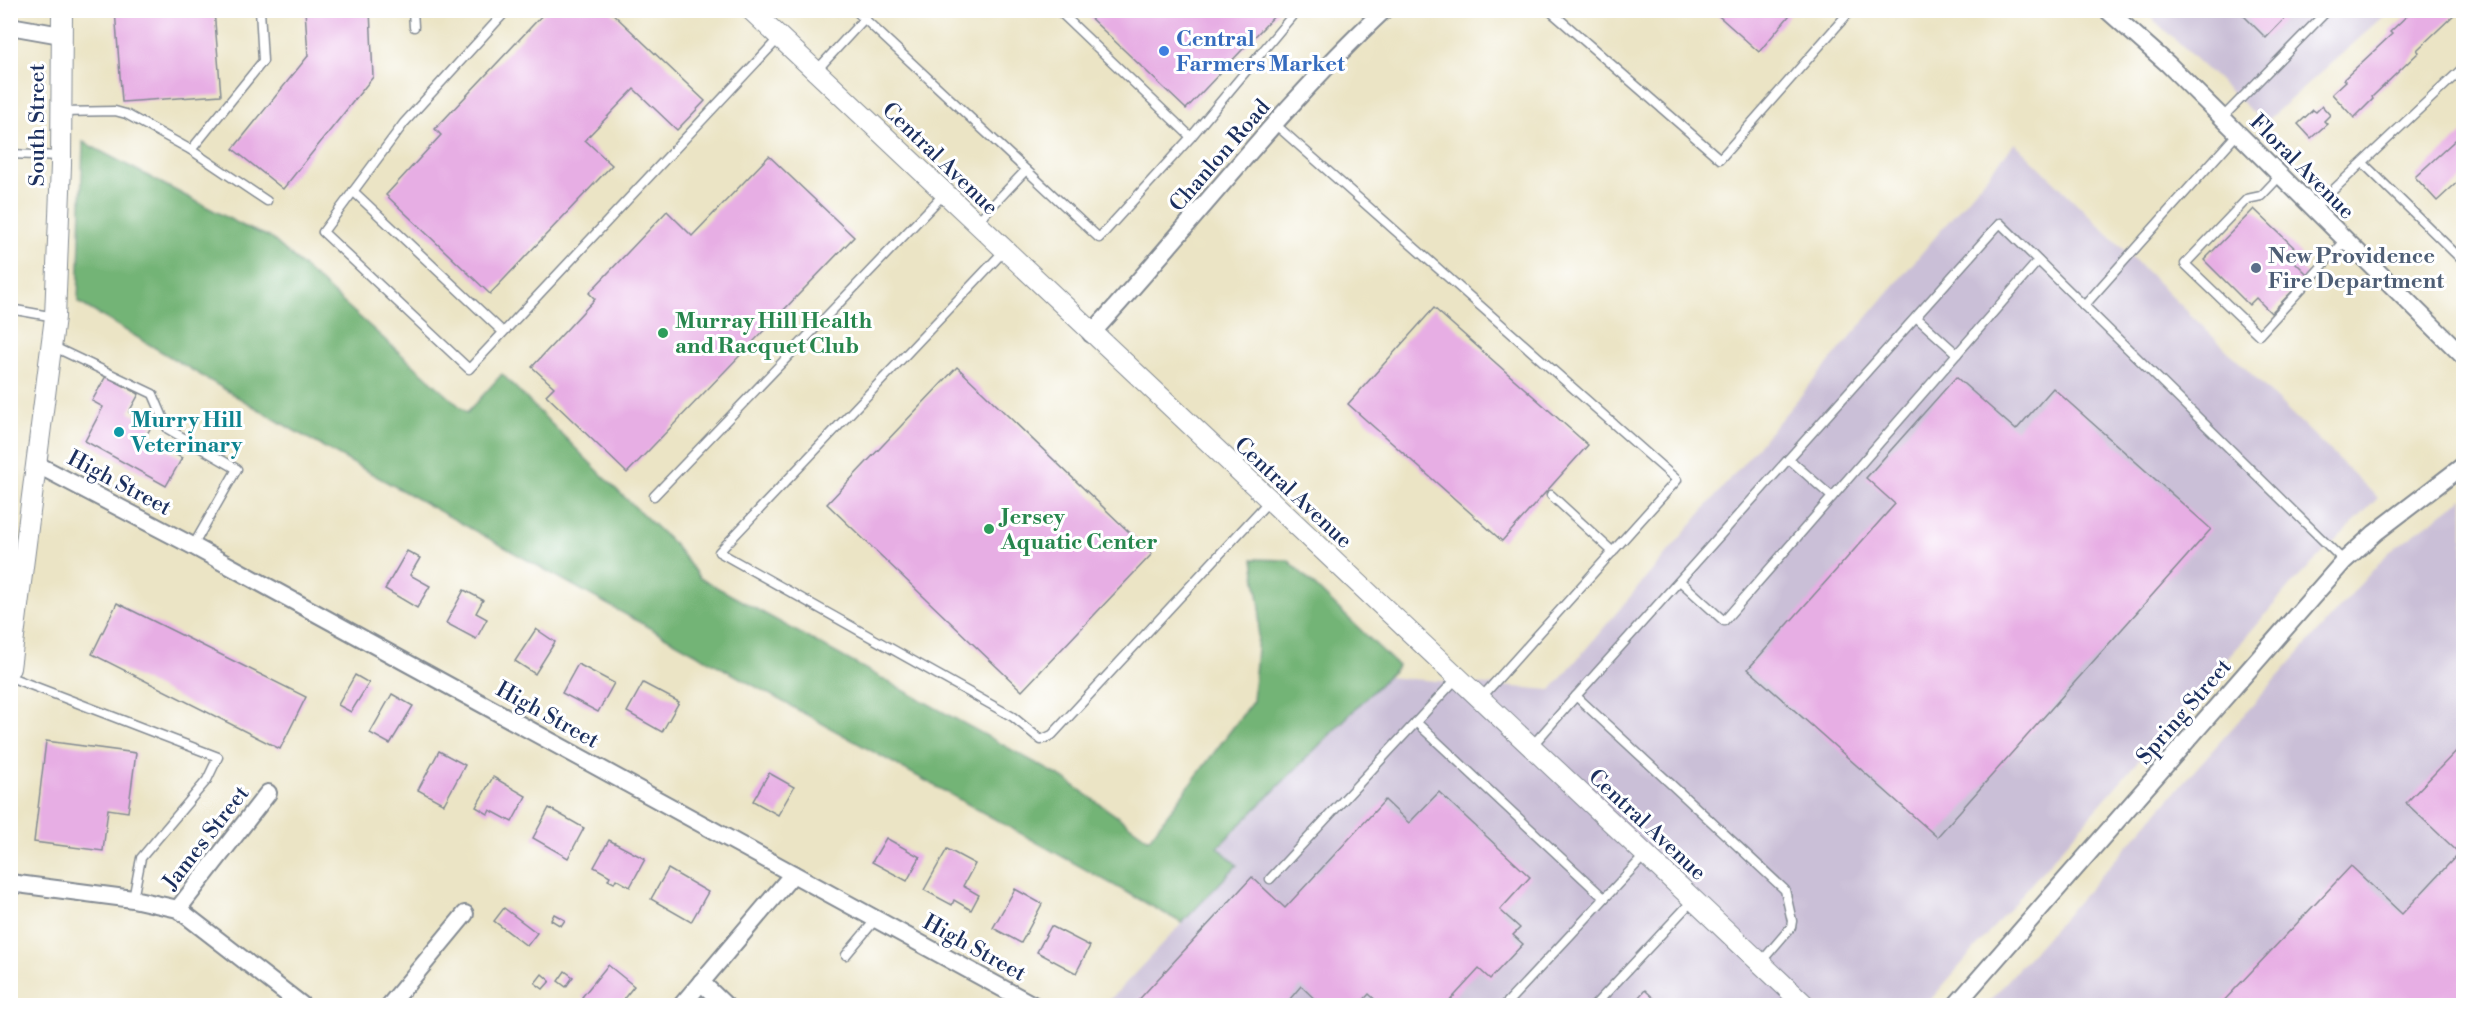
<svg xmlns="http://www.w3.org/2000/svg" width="2474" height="1016" font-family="'Libre Bodoni',serif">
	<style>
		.industrial { fill: #cabfd7 }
		.forest { fill: #73b476; stroke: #47726a; stroke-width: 1.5 }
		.building { fill: #e7aee4 }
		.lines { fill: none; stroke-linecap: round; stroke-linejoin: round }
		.service-casing { stroke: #838a92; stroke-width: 11 }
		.minor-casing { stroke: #838a92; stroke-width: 20 }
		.tertiary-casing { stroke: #838a92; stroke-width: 22 }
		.service { stroke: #fff; stroke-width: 8 }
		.minor { stroke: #fff; stroke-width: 16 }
		.tertiary { stroke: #fff; stroke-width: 20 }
		.shop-dot { fill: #3f7fe0; stroke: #fff; stroke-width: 2 }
		.service-dot { fill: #5c6f8a; stroke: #fff; stroke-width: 2 }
		.leisure-dot { fill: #2e9e5b; stroke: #fff; stroke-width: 2 }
		.culture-dot { fill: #0f9aa8; stroke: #fff; stroke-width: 2 }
		.labels { text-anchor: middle; stroke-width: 6; stroke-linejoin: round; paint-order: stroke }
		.shop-label { font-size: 22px; font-weight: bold; fill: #366cbe; stroke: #fff; text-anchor: start }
		.street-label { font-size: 22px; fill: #1b2f5e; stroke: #fff }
		.service-label { font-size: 22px; font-weight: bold; fill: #4e5e75; stroke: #fff; text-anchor: start }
		.leisure-label { font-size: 22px; font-weight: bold; fill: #27864d; stroke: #fff; text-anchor: start }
		.culture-label { font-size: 22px; font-weight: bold; fill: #0d838f; stroke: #fff; text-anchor: start }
	</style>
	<rect width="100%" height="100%" fill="#fff"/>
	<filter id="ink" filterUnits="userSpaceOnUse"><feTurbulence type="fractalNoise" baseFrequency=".0167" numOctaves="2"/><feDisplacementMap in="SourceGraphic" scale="12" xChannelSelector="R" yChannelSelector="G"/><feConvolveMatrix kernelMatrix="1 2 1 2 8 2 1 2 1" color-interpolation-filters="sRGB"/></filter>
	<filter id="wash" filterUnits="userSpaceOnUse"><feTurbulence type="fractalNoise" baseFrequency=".008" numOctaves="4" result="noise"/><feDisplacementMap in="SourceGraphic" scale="24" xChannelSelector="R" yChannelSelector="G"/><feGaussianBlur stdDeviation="1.35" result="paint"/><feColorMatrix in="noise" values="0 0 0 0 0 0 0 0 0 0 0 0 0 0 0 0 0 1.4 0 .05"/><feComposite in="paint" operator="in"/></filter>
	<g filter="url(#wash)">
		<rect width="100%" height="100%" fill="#ebe4c5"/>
		<g class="industrial">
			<path d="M2144 11H2390L2264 123Z"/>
			<path d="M2015 143 2378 498 2290 586 1926 1005 1104 1006 1237 865 1218 847 1386 677 1551 690Z"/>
			<path d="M2463 498V1005L1985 1006 2388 553Z"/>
		</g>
		<path class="forest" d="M83 142 247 228 270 237 467 413 502 374 618 491 673 543 700 578 1063 778 1149 839 1253 701 1260 608 1253 559 1288 560 1398 666 1218 847 1237 865 1182 923 293 430 78 302Z"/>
		<g id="blocks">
			<g class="building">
				<path d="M115 10H214L221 95 122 102Z"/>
				<path d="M305 10H370L373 77 283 189 233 149 308 56Z"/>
				<path d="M547 10H609L705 101 677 130 634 89 585 140 612 165 490 294 386 195 441 135 435 129Z"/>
				<path d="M1082 10H1280L1186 109Z"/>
				<path d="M1712 10H1794L1759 52Z"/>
				<path d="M2238 10H2293L2266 38Z"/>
				<path d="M2413 10H2459L2417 50 2419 52 2372 97 2373 99 2354 118 2332 94 2346 81 2344 79 2392 34 2390 32Z"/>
				<path d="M2322 106 2330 115 2324 121 2327 124 2311 138 2298 124 2313 110 2316 112Z"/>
				<path d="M2464 132V176L2437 201 2415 177Z"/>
				<path d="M769 156 854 237 627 473 546 395 554 387 532 367 595 299 589 293 667 211 692 236Z"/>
				<path d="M2254 209 2301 254 2294 261 2308 275 2271 313 2256 298 2249 305 2204 260Z"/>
				<path d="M1434 308 1588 445 1502 541 1348 404Z"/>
				<path d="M957 367 1152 554 1022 691 827 504Z"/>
				<path d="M106 376 139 394 129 412 152 425 145 438 182 458 166 486 85 441 103 407 92 401Z"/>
				<path d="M1956 377 2016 430 2053 388 2211 529 1937 837 1748 669 1895 504 1866 478Z"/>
				<path d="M407 551 420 558 410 575 430 586 417 608 385 589Z"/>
				<path d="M464 590 483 600 476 613 487 619 476 639 446 623Z"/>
				<path d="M117 603 306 697 280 749 92 654Z"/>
				<path d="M536 629 555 642 535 674 515 661Z"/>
				<path d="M578 664 614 683 598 712 562 693Z"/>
				<path d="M355 675 369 683 351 712 338 705Z"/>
				<path d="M643 683 679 702 662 732 627 712Z"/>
				<path d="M392 694 413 706 390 744 370 733Z"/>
				<path d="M46 741 136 753 128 812 108 809 103 851 34 842Z"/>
				<path d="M2464 743V1006H2219L2351 866 2402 914 2459 853 2406 803Z"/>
				<path d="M439 751 465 765 444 804 418 790Z"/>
				<path d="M769 773 794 787 778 815 753 801Z"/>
				<path d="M493 777 526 796 512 822 490 810 488 814 476 807Z"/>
				<path d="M1439 792 1530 877 1500 910 1520 928 1513 935 1523 944 1490 979 1479 969 1445 1006H1382L1369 994 1358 1006H1322L1301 986 1284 1006H1133L1252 877 1285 908 1385 800 1409 823Z"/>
				<path d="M549 808 584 828 568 858 533 838Z"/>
				<path d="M886 838 920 857 907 881 872 862Z"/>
				<path d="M609 840 645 859 630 887 616 879 614 883 608 880 610 876 594 867Z"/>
				<path d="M947 849 975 864 963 886 979 895 971 910 954 900 952 905 924 890Z"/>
				<path d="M668 869 708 892 691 922 651 899Z"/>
				<path d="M1015 889 1042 904 1021 943 993 928Z"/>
				<path d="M504 908 537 933 527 946 494 921Z"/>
				<path d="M554 914 565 920 561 926 551 920Z"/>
				<path d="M1051 926 1090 946 1076 973 1037 952Z"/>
				<path d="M608 965 634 986 618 1006H592L582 997Z"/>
				<path d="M565 971 573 977 566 987 558 981Z"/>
				<path d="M542 974 550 981 543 989 535 983Z"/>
				<path d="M1645 990 1662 1006H1631Z"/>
			</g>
		</g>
	</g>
	<g filter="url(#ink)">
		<use href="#blocks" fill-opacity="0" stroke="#838a92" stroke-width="1.5"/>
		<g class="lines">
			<defs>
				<g id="service">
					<path d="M413 10 414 27"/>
					<path d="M507 10 404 123 323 232 469 369 779 38"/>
					<path d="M855 10 1099 238 1191 137 1297 10"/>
					<path d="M1058 10 1191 137"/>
					<path d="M1549 10 1720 159 1851 10"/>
					<path d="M816 71 864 19"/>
					<path d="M62 112 115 111 126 114 191 150 267 201"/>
					<path d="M2222 118 2328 10"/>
					<path d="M1276 125 1677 480 1480 699"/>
					<path d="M191 150 263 61 260 10"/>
					<path d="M10 154 61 156"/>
					<path d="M2363 163 2464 262"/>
					<path d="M2281 175 2261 196 2247 199 2185 264 2259 335 2346 240"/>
					<path d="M353 191 503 332"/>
					<path d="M2314 208 2464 67"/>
					<path d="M976 223 1026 170"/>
					<path d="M1004 251 719 552 1013 717 1041 740 1052 735 1269 501"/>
					<path d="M2084 306 2238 133"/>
					<path d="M10 309 55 317"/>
					<path d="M1916 317 1957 354"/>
					<path d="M52 346 153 394 168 429 237 469 193 546"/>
					<path d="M1789 459 1832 497"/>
					<path d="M1551 495 1613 552"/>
					<path d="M654 496 944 194"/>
					<path d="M1680 581 1724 621 2038 261"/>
					<path d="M10 677 218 757 207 780 141 858 133 899"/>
					<path d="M1576 696 2000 223 2344 561"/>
					<path d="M1416 722 1604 898"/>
					<path d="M1531 747 1576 696 1785 890 1792 921 1791 927 1761 962"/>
					<path d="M1270 879 1457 678"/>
					<path d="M846 955 876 919"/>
					<path d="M1504 1006 1645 855"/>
					<path d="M1594 1006 1693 900"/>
				</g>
				<g id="minor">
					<path d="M2107 10 2168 64 2464 357"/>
					<path d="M10 26 61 35"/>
					<path d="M1091 334C1190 227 1278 109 1384 10"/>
					<path d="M38 465 193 546 1035 1006"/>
					<path d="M10 883 133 899 178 909 303 1006"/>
					<path d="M178 909 268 793"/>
					<path d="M701 982 726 1006"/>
					<path d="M389 1006 465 914"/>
					<path d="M681 1006 793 874"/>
					<path d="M1955 1006 2344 561 2375 533 2464 465"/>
				</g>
				<g id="tertiary">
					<path d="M751 10 1806 1006"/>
					<path d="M10 668 55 317 61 165 62 10"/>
				</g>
			</defs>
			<use href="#service" class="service-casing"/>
			<use href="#minor" class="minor-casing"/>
			<use href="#tertiary" class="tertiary-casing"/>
			<use href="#service" class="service"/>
			<use href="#minor" class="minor"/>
			<use href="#tertiary" class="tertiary"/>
		</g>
	</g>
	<circle class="shop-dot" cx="1164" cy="51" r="6"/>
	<circle class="service-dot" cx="2256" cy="268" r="6"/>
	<g class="leisure-dot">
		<circle cx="663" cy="333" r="6"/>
		<circle cx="989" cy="529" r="6"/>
	</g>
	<circle class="culture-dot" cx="119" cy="432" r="6"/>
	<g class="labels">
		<g class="shop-label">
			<text x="1176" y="46">Central<tspan x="1176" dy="25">Farmers Market</tspan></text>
		</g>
		<g class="street-label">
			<text transform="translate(36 125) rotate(-90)" y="8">South Street</text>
			<text transform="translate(1219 155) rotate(-49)" y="8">Chanlon Road</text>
			<text transform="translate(941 158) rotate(44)" y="8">Central Avenue</text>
			<text transform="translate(2303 166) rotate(45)" y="8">Floral Avenue</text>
			<text transform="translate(120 482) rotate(28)" y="8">High Street</text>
			<text transform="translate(1294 492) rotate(43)" y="8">Central Avenue</text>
			<text transform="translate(2183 711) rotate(-49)" y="8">Spring Street</text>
			<text transform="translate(548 714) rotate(29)" y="8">High Street</text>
			<text transform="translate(1648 824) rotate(43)" y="8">Central Avenue</text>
			<text transform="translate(205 837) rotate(-52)" y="8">James Street</text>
			<text transform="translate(975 947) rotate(29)" y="8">High Street</text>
		</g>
		<g class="service-label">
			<text x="2268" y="263">New Providence<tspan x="2268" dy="25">Fire Department</tspan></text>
		</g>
		<g class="leisure-label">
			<text x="675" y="328">Murray Hill Health<tspan x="675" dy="25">and Racquet Club</tspan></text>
			<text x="1001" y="524">Jersey<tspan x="1001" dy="25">Aquatic Center</tspan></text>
		</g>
		<g class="culture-label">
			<text x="131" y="427">Murry Hill<tspan x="131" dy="25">Veterinary</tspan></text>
		</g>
	</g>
	<rect width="2474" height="1016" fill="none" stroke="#fff" stroke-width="36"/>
</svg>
